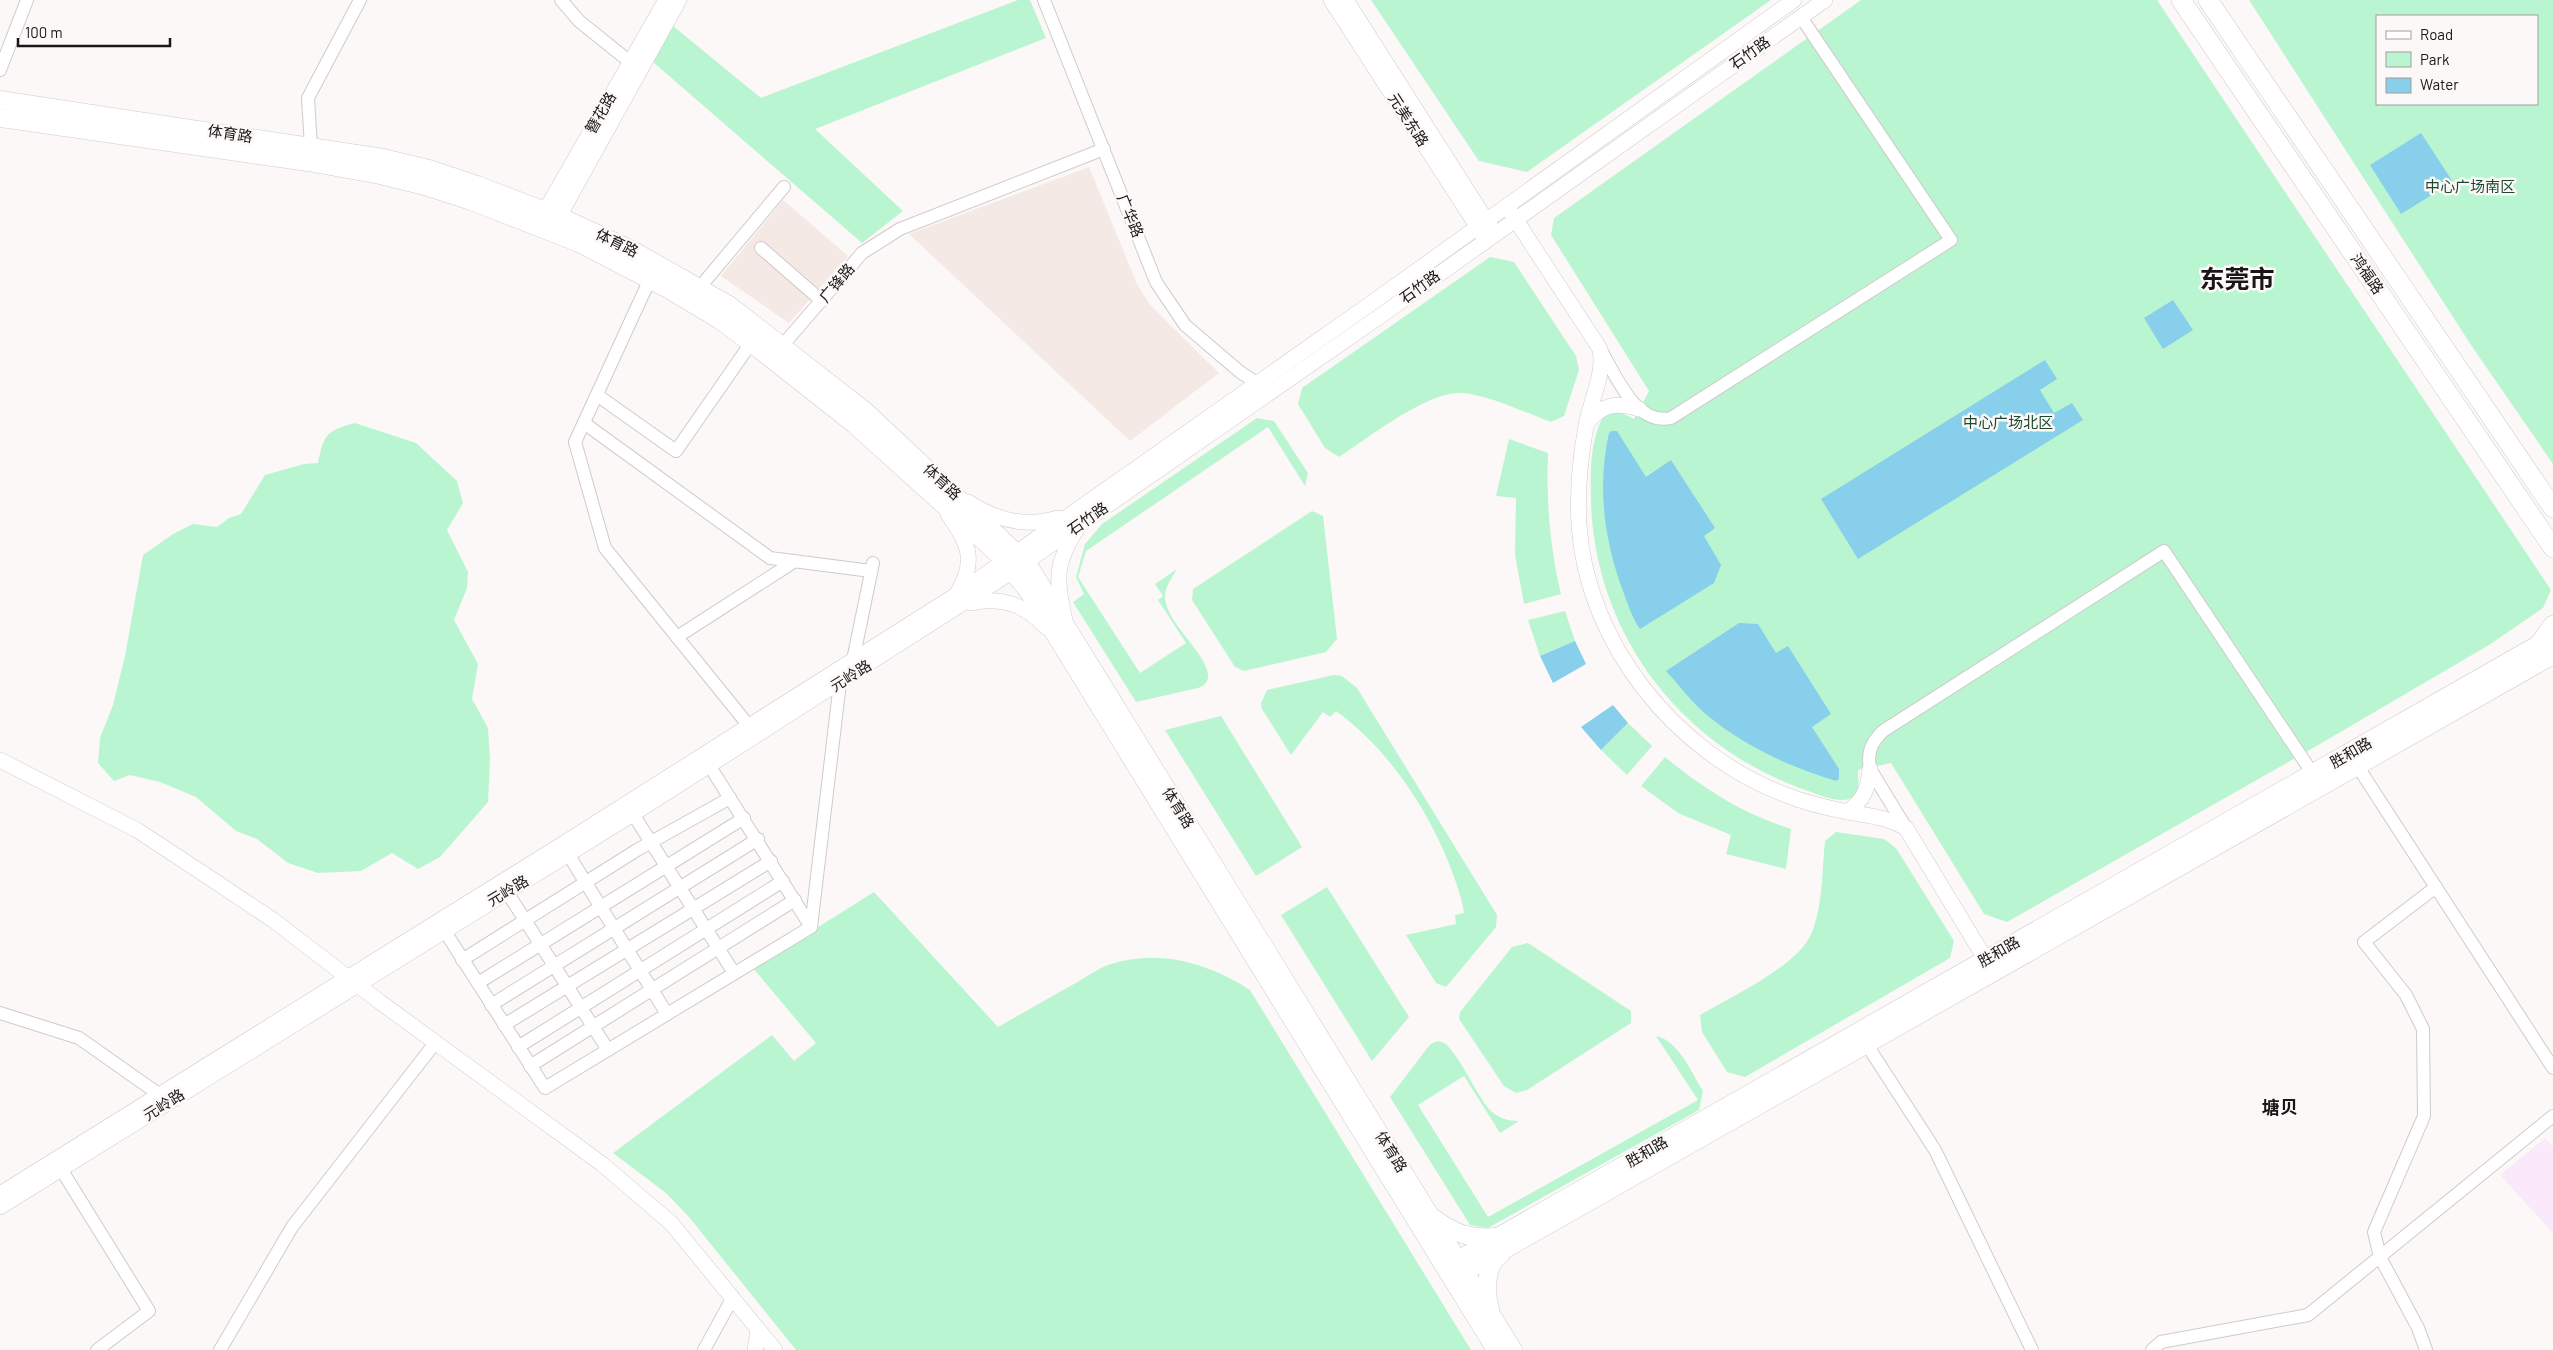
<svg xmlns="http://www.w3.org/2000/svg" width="2553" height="1350" font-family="Barlow,'Noto Sans SC',sans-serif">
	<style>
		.built { fill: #f4e9e4 }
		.medical { fill: #fae9fb }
		.green { fill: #baf5d1; fill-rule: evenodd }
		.water { fill: #87cfea }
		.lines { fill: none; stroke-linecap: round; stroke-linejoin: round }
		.minor-casing { stroke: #cfcbca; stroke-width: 14 }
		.tertiary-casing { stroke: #cfcbca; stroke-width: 16 }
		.secondary-casing { stroke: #cfcbca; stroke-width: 19 }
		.primary-casing { stroke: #cfcbca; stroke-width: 20 }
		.minor { stroke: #fff; stroke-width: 12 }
		.tertiary { stroke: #fff; stroke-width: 15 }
		.secondary { stroke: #fff; stroke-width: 18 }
		.primary { stroke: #fff; stroke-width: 19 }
		.labels { text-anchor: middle; stroke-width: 5; stroke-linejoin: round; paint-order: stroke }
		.street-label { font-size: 15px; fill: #181616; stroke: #fcf8f7 }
		.park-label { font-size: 15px; fill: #1b4930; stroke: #fcf8f7 }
		.quarter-label { font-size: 18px; font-weight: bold; fill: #181616; stroke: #fcf8f7 }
		.town-label { font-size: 25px; font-weight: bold; fill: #181616; stroke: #fcf8f7 }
	</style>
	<rect width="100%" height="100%" fill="#fcf8f7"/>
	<g class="built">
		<path d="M1089 167 1137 284 1150 305 1219 373 1130 441 909 234Z"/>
		<path d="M783 200 848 256 789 323 721 276Z"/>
	</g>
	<path class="medical" d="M2545 1138 2553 1147V1233L2500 1175Z"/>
	<g class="green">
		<path d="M1018 0H1030L1046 38 815 129 903 211 862 243 653 62 673 26 761 98Z"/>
		<path d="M1371 0H1771L1527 172 1479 161Z"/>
		<path d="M1861 0H2157L2551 590 2543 608 2489 645 2320 744 2007 922 1984 914 1891 763 1858 770C1858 776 1859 783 1858 789 1853 810 1820 795 1808 791 1682 748 1594 634 1591 500 1590 472 1590 440 1604 415L1618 411 1634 419 1649 391 1551 235 1554 218Z"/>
		<path d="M2249 0H2553V464L2471 345ZM2377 16H2537V104H2377Z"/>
		<path d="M1490 257 1514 262 1576 356 1579 370 1564 416 1551 422C1524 412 1493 397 1464 393 1428 390 1369 438 1339 457L1325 448 1298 404 1302 388Z"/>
		<path d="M1257 418 1274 421 1308 473 1305 486 1268 427 1086 551 1078 577 1140 673 1186 643 1158 600 1163 596 1155 584 1177 569C1172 578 1165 586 1165 597 1166 623 1204 650 1208 674 1209 682 1204 686 1198 688L1136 702 1073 602 1084 594 1076 577 1085 544 1102 524Z"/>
		<path d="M355 423 416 443 457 481 463 503 447 530 468 572 467 588 454 620 478 664 472 699 488 728 490 759 488 802 440 857 418 869 392 853 361 871 318 873 288 863 257 839 236 831 196 797 160 782 130 775 114 781 98 763 100 738 113 705 125 656 143 555 173 534 193 524 217 527 229 518 241 514 265 475 304 464 318 463C324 434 326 431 355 423Z"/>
		<path d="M1509 439 1548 453C1546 502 1550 547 1561 594L1524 604 1515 555 1516 498 1496 496Z"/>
		<path d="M1312 511 1323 516 1337 639 1326 652 1244 671 1235 667 1192 600 1193 589Z"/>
		<path d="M1565 611 1575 641 1540 656 1528 620Z"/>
		<path d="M1334 675 1342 676 1357 688 1497 915 1496 927 1446 987 1436 983 1406 935 1456 924 1455 915 1464 913 1462 902C1443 832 1396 754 1336 711L1330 717 1323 712 1291 755 1262 709 1261 703 1267 690Z"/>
		<path d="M1221 716 1302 847 1256 876 1165 730Z"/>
		<path d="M1628 723 1652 746 1627 775 1601 750Z"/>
		<path d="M1665 757C1704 789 1743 814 1791 829L1786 869 1726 854 1731 835 1678 813 1641 786Z"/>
		<path d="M1836 832 1884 839 1896 848 1954 941 1950 958 1745 1077 1727 1072 1702 1032 1700 1015C1731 997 1800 965 1812 932 1823 904 1822 870 1825 841Z"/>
		<path d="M1327 887 1409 1017 1372 1061 1281 915Z"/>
		<path d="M874 892 998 1027C1023 1013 1049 998 1074 984 1085 978 1097 969 1108 965 1158 948 1208 963 1250 990L1471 1350H796L689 1217 666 1193 613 1153 772 1035 794 1061 816 1043 753 968Z"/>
		<path d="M1528 943 1631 1011V1023L1527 1090 1516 1093 1504 1086 1459 1019 1460 1012 1512 947Z"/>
		<path d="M1656 1036C1679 1041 1691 1072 1703 1091L1699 1110 1488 1228 1470 1225 1390 1097 1428 1047C1432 1043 1436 1040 1442 1042 1454 1045 1477 1095 1488 1108 1496 1117 1506 1121 1519 1121L1500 1133 1464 1076 1418 1105 1488 1217 1698 1100Z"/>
	</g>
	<g class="water">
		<path d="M2421 133 2453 182 2401 214 2370 165Z"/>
		<path d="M2173 300 2193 330 2163 349 2144 318Z"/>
		<path d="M2045 360 2057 379 2040 390 2054 413 2072 403 2083 420 1858 559 1821 499Z"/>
		<path d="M1612 431H1617L1646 477 1671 460 1715 528 1704 536 1721 565 1714 583 1640 629C1632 618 1628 604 1623 591 1604 540 1597 487 1609 433Z"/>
		<path d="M1739 623 1758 624 1776 653 1788 646 1831 714 1812 727 1839 769V779L1836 781C1790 767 1746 747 1708 716 1693 704 1680 686 1666 671Z"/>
		<path d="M1575 641 1586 664 1553 683 1540 656Z"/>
		<path d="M1613 705 1628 723 1601 750 1581 727Z"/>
	</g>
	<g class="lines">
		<defs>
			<g id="minor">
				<path d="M561 0 579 21 630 62"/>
				<path d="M1044 0 1156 282 1185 325 1240 372 1264 388"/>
				<path d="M0 70 27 0"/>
				<path d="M311 147 308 98 360 0"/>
				<path d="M761 248 822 301"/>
				<path d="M650 279 575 442 605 548 749 726"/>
				<path d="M700 287 784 187"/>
				<path d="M782 346 862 253 900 229 1104 149"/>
				<path d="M1600 349C1616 375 1635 426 1671 418L1951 240 1801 17"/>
				<path d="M597 395 676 451 751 343"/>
				<path d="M584 423 770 558 871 571"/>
				<path d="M677 637 795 561"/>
				<path d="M853 660 873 563"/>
				<path d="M2358 767 2553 1068"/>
				<path d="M633 814 734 973"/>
				<path d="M1906 828 1870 769C1867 752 1871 743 1883 731L2164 551 2313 774"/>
				<path d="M568 854 667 1014"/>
				<path d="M507 892 608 1050"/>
				<path d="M811 927 840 683"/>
				<path d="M444 930 545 1088 811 927 709 765"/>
				<path d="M462 960 637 850 730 798"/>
				<path d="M478 983 744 818"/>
				<path d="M491 1005 758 839"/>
				<path d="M0 1013 79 1038 160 1095"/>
				<path d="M504 1025 771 861"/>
				<path d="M1867 1045 1935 1150 2032 1350"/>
				<path d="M518 1047 783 881"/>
				<path d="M530 1066 795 900"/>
				<path d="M61 1169 149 1311 97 1350"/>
				<path d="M220 1350 292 1227 435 1043"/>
				<path d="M704 1350 733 1297"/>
				<path d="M2152 1350 2161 1342 2308 1315 2553 1116"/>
				<path d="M2426 1350 2418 1328 2380 1257 2374 1232 2424 1116 2423 1029 2406 995 2364 942 2436 887"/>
			</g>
			<g id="tertiary">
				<path d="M1331 0 1482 234"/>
				<path d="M1346 0 1491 228"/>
				<path d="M1510 211 1600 349C1605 375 1590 401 1586 426 1580 459 1577 491 1579 524 1586 643 1676 754 1786 795 1806 803 1827 808 1848 812 1869 816 1887 817 1906 828L1992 970"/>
				<path d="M540 220 666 0"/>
				<path d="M553 227 679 0"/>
				<path d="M1587 423C1602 404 1616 402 1639 409"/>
				<path d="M968 502C996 520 1025 528 1058 518"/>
				<path d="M948 514C968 544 977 559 958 592"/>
				<path d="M971 603C1002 596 1025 605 1046 627"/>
				<path d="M1065 621C1057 580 1053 567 1077 529"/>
				<path d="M0 760 137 830 210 878 273 920 380 1002 602 1164 671 1223 775 1350"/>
				<path d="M1847 812C1864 800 1868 789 1870 769"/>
				<path d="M0 1194 561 845 956 595 1373 302 1794 0"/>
				<path d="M0 1207 633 814 1013 571 1383 314 1825 0"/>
				<path d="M755 1350 758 1330"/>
			</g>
			<g id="secondary">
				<path d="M0 100 383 158 429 169 477 185 558 216 632 250 729 305 865 411 1027 563 1513 1350"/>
				<path d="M0 118 308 162 380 175 425 186 471 201 579 243 670 290 720 320 760 350 854 424 998 554 1029 592 1496 1350"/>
				<path d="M1435 1219C1454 1234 1472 1239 1496 1237"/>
				<path d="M1447 1266 2550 638"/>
				<path d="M1454 1278 2553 655"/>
				<path d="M1490 1309C1485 1292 1485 1265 1501 1254"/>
			</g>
			<g id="primary">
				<path d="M2181 0 2553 548"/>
				<path d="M2208 0 2553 508"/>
				<path d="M2538 646 2553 625"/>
				<path d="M2550 657 2553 656"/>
			</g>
		</defs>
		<use href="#minor" class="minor-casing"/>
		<use href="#tertiary" class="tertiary-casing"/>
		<use href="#secondary" class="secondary-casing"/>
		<use href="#primary" class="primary-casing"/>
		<use href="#minor" class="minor"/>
		<use href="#tertiary" class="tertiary"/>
		<use href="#secondary" class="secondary"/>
		<use href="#primary" class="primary"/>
	</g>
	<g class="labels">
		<g class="street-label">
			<text transform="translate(1750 53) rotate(-35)" y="5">石竹路</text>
			<text transform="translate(601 113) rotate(-60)" y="5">簪花路</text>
			<text transform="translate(1408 120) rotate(57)" y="5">元美东路</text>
			<text transform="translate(230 134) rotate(9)" y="5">体育路</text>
			<text transform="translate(1130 216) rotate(68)" y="5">广华路</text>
			<text transform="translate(617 243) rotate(26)" y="5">体育路</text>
			<text transform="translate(2367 274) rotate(56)" y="5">鸿福路</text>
			<text transform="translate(837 283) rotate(-50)" y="5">广锋路</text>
			<text transform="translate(1420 287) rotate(-36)" y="5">石竹路</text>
			<text transform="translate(942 482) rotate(43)" y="5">体育路</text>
			<text transform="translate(1088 519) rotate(-35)" y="5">石竹路</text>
			<text transform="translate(851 676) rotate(-32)" y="5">元岭路</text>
			<text transform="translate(2351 753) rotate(-30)" y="5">胜和路</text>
			<text transform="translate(1178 808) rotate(58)" y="5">体育路</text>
			<text transform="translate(508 891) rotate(-31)" y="5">元岭路</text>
			<text transform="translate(1999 952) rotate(-30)" y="5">胜和路</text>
			<text transform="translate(164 1105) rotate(-32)" y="5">元岭路</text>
			<text transform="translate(1391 1152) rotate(58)" y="5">体育路</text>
			<text transform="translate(1647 1152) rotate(-30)" y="5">胜和路</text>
		</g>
		<g class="park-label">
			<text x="2470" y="192">中心广场南区</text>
			<text x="2008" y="428">中心广场北区</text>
		</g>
		<g class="quarter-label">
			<text x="2280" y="1114">塘贝</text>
		</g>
		<g class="town-label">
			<text x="2237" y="288">东莞市</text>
		</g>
	</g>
	<rect x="2376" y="15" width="162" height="90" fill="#fcf8f7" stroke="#a19e9d"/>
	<rect x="2386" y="31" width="25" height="8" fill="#ffffff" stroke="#a19e9d"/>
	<text x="2420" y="40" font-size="15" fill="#181616">Road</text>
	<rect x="2386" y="52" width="25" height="15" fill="#baf5d1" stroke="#a19e9d"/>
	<text x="2420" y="65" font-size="15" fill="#181616">Park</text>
	<rect x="2386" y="78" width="25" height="15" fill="#87cfea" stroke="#a19e9d"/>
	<text x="2420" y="90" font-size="15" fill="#181616">Water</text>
	<path d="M18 38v8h152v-8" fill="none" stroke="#181616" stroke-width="2.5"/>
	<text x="25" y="38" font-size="15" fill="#181616" stroke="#fcf8f7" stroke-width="4" paint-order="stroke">100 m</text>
</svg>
